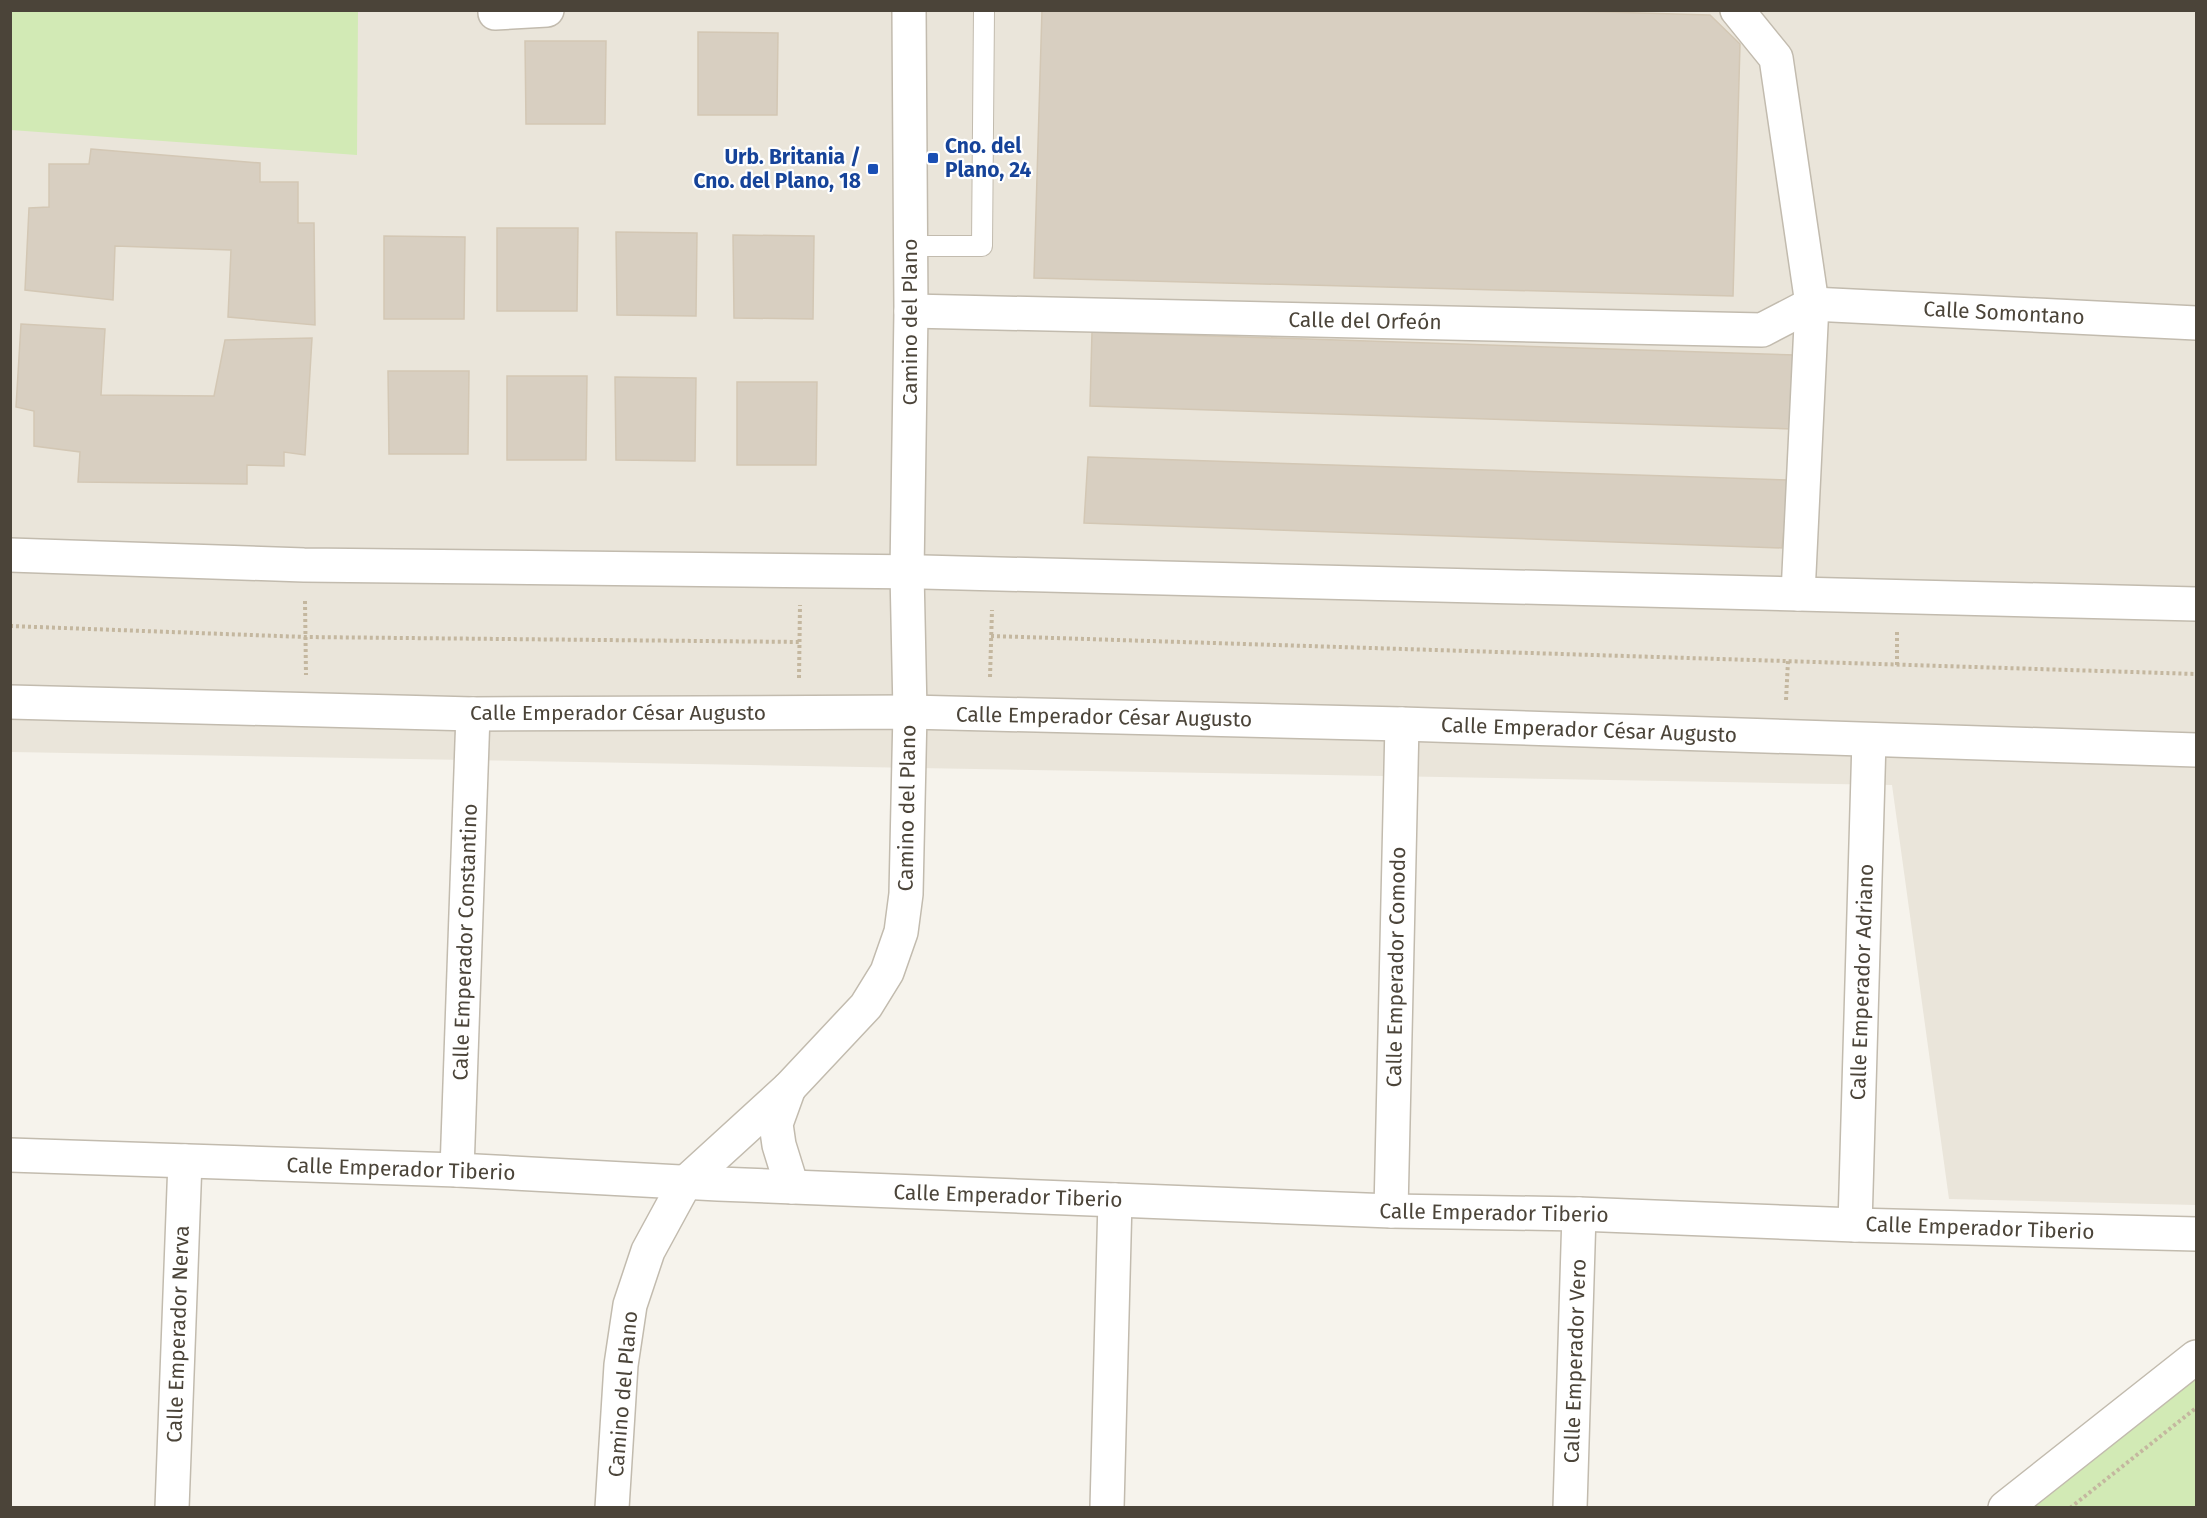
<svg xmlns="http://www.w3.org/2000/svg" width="2207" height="1518" font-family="'Fira Sans',sans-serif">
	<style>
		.residential { fill: #eae5da }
		.green { fill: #d2eab5 }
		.building { fill: #d8cfc1; stroke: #d3c7b4; stroke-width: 1.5 }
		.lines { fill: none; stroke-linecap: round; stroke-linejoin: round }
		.lane-casing { stroke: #c2bbae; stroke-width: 22 }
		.street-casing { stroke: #c2bbae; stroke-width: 36 }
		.path { stroke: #c4b79f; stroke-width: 4; stroke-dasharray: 3 3; stroke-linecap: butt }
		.lane { stroke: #fff; stroke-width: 20 }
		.street { stroke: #fff; stroke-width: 33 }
		.transit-dot { fill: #1a4fb4; stroke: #fff; stroke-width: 2 }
		.labels { text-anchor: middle; stroke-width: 4.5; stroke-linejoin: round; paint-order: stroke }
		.transit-label { font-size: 21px; font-weight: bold; fill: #164399; stroke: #fff; text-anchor: start }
		.street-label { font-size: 21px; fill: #4b4439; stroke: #fff }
	</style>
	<rect width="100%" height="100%" fill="#f6f3ec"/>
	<path class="residential" d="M11 11H2196V1205L1949 1199 1892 785 11 752Z"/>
	<g class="green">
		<path d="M10 11H358L357 155 11 130Z"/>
		<path d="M2196 1357V1507L2005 1508Z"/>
	</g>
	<g class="building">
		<path d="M1042 10H1538L1710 15 1740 44 1733 296 1034 278Z"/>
		<path d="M698 32 778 33 777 115H698Z"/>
		<path d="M525 41H606L605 124H526Z"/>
		<path d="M91 149 260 163V182H298V223H314L315 325 228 317 231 250 115 246 113 300 25 290 29 208 49 207V164H89Z"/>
		<path d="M497 228H578L577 311H497Z"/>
		<path d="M616 232 697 233 696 316 617 315Z"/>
		<path d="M733 235 814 236 813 319 734 318Z"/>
		<path d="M384 236 465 237 464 319H384Z"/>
		<path d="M21 324 105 329 101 395 214 396 225 340 312 338 305 455 284 452V466L247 465V484L78 482 80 452 34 446V411L16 407Z"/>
		<path d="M1092 332 1795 355 1792 429 1090 406Z"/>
		<path d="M388 371H469L468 454H389Z"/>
		<path d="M507 376H587L586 460H507Z"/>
		<path d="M615 377 696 378 695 461 616 460Z"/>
		<path d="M737 382H817L816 465H737Z"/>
		<path d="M1088 457 1789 480 1782 548 1084 523Z"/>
	</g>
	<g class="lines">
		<defs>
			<path id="lane" d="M911 246H982L984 10"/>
			<g id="street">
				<path d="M495 10V13L547 10"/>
				<path d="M1737 10 1776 58 1812 304 1798 594"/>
				<path d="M1812 304 2196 323"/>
				<path d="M911 311 1762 330 1812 304"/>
				<path d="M10 555 304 565 923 572 2196 604"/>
				<path d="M10 702 473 714 910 712 1402 724 2196 750"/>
				<path d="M789 1088 776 1124 779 1145 792 1187"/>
				<path d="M10 1155 457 1170 718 1184 1391 1211 1579 1214 1855 1225 2196 1234"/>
				<path d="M457 1170 473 714"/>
				<path d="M1391 1211 1402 724"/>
				<path d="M1855 1225 1869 740"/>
				<path d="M172 1508 185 1161"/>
				<path d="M612 1508 621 1365 630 1305 648 1251 685 1183 789 1088 866 1006 887 972 901 932 906 894 910 712 907 572 911 311 909 10"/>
				<path d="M1107 1508 1115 1200"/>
				<path d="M1570 1508 1579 1214"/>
				<path d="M2005 1508 2196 1357"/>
			</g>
		</defs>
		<use href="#lane" class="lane-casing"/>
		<use href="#street" class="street-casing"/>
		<g class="path">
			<path d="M305 601 306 675"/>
			<path d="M10 626 305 637 800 642"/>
			<path d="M991 636 2196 674"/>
			<path d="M1897 665V631"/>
			<path d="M990 677 992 610"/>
			<path d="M799 678 800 605"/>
			<path d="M1786 700 1788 661"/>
			<path d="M2070 1508 2196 1408"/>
		</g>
		<use href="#lane" class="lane"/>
		<use href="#street" class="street"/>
	</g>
	<g class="transit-dot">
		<rect x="927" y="152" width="12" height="12" rx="3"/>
		<rect x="867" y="163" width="12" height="12" rx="3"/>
	</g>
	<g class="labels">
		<g class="transit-label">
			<text x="945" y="153">Cno. del<tspan x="945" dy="24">Plano, 24</tspan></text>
			<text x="861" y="164" text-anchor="end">Urb. Britania /<tspan x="861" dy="24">Cno. del Plano, 18</tspan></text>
		</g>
		<g class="street-label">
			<text transform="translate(2004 313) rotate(3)" y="7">Calle Somontano</text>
			<text transform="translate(1365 321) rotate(1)" y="7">Calle del Orfeón</text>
			<text transform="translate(910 322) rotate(-90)" y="7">Camino del Plano</text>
			<text x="618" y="720">Calle Emperador César Augusto</text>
			<text transform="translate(1104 717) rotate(1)" y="7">Calle Emperador César Augusto</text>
			<text transform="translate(1589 730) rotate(2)" y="7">Calle Emperador César Augusto</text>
			<text transform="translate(907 808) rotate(-89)" y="7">Camino del Plano</text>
			<text transform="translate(465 942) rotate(-88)" y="7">Calle Emperador Constantino</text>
			<text transform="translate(1396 967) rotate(-89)" y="7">Calle Emperador Comodo</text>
			<text transform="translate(1862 982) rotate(-88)" y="7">Calle Emperador Adriano</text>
			<text transform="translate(401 1169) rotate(2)" y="7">Calle Emperador Tiberio</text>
			<text transform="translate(1008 1196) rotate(2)" y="7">Calle Emperador Tiberio</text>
			<text transform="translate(1494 1213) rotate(1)" y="7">Calle Emperador Tiberio</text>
			<text transform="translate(1980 1228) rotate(2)" y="7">Calle Emperador Tiberio</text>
			<text transform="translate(178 1334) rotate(-88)" y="7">Calle Emperador Nerva</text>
			<text transform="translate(1575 1361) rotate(-88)" y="7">Calle Emperador Vero</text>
			<text transform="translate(623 1394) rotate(-85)" y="7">Camino del Plano</text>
		</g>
	</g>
	<rect width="2207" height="1518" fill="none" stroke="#4b4439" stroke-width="24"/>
</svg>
